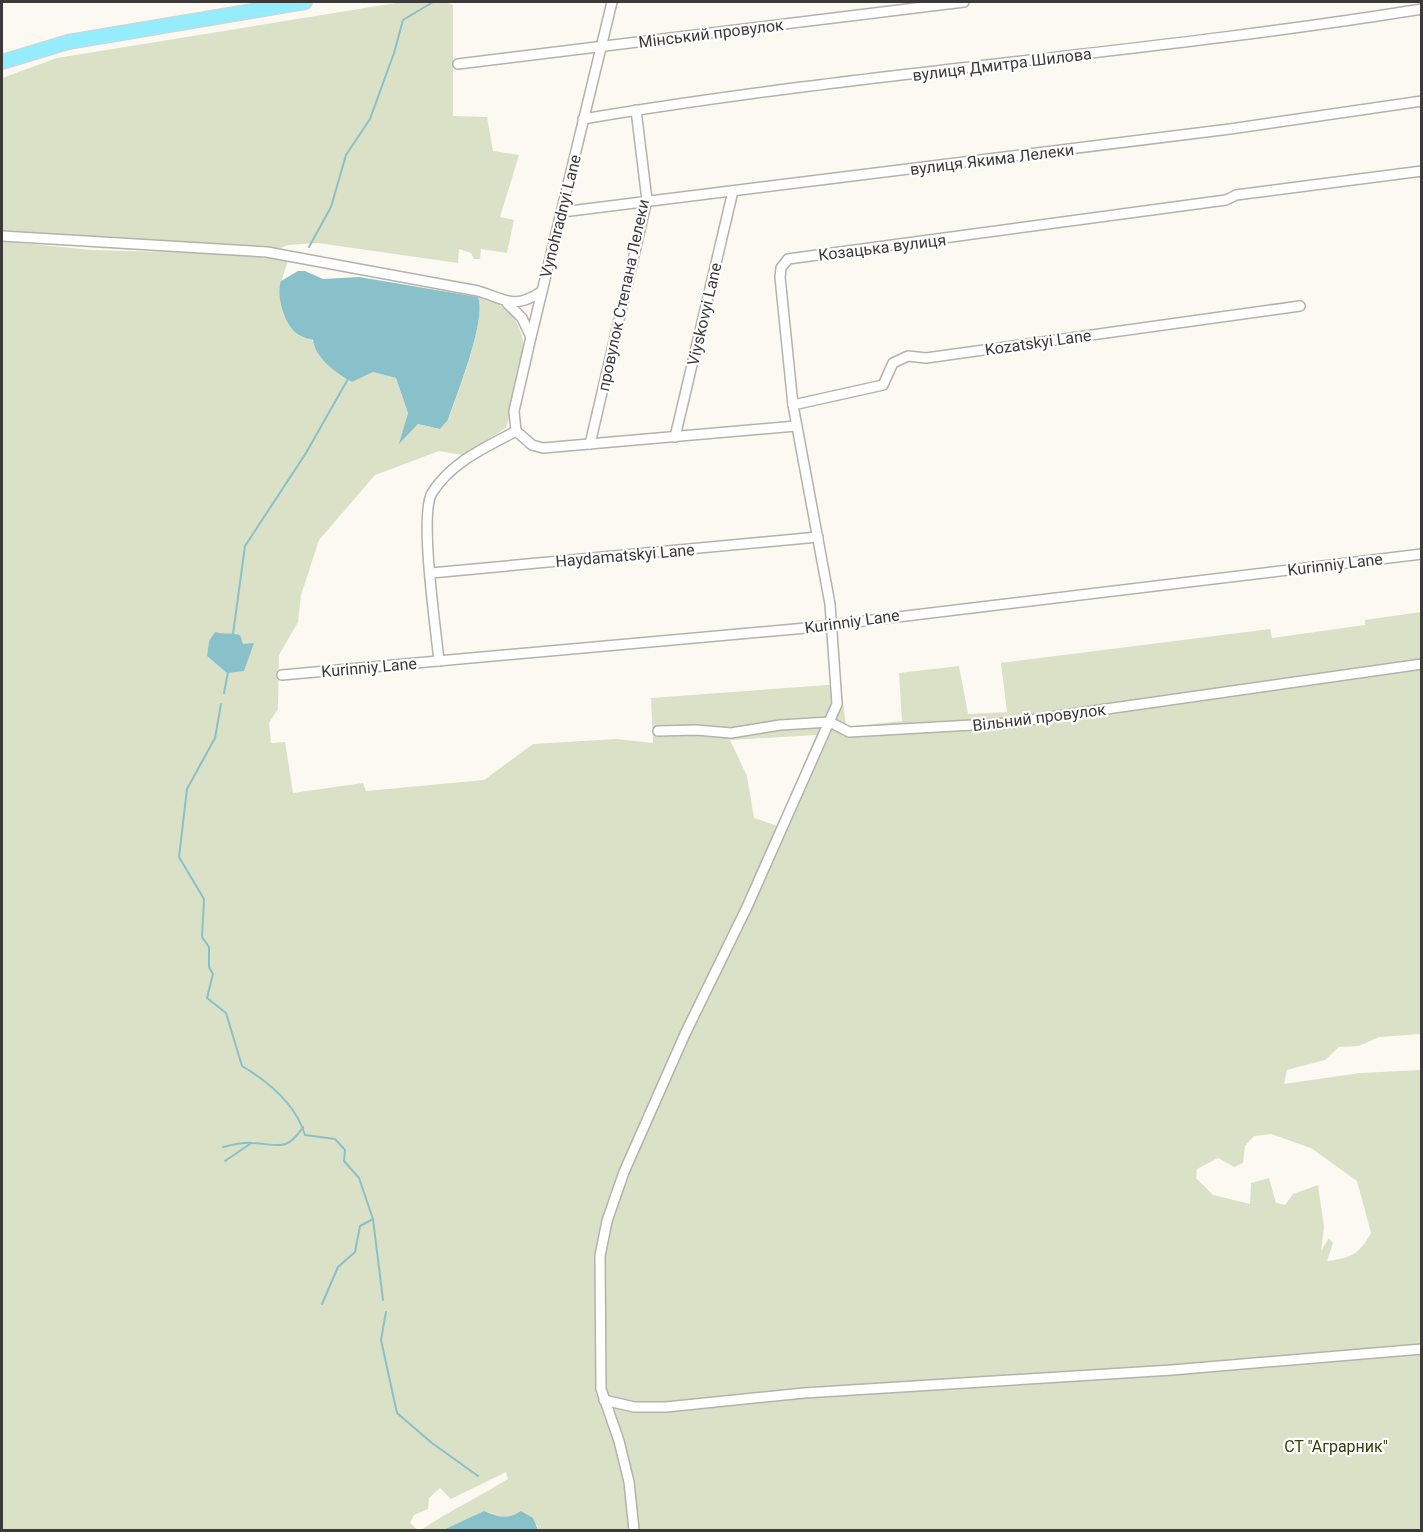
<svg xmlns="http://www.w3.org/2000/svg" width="1423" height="1532" font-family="Roboto,sans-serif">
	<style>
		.green { fill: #dbe1c6; fill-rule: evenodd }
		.water { fill: #89c1ca }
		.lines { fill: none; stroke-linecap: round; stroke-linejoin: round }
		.stream { stroke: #89c1ca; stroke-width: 2 }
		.minor-casing { stroke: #b3b2ab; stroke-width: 12 }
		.primary-casing { stroke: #d4d4d3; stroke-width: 16 }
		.minor { stroke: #fff; stroke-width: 9 }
		.primary { stroke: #95ecfd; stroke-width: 14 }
		.labels { text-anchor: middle; stroke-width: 4.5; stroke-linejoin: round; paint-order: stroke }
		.street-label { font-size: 16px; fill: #3b3a38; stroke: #fff }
		.park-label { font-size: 16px; fill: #363d09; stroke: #fff }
	</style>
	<rect width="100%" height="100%" fill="#fbf9f2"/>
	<g class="green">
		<path d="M402 2H445L453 5V116L487 117 493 151 519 155 500 217 514 220 507 253 481 249 480 259H474L471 253 459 249 458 263 318 243 288 245 274 251 242 245 2 232V78L57 58Z"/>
		<path d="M2 241 92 250 238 254 288 261C280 285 276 291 286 315 289 321 291 330 298 334 303 338 310 338 314 342 328 359 332 372 352 382L373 372 396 378 408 413 400 443 418 424 440 429 448 420C457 395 487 319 478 297 486 301 498 303 504 308 541 337 516 390 506 428L462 455 439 451 375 475 319 540 301 595 298 622 279 655 278 709 269 723 271 743 285 742 293 793 363 783 366 791 484 780 533 744 616 739 653 743 651 698 841 684 846 727 902 721 899 673 959 666 968 714 1007 712 1001 663 1270 629 1272 638 1365 625V620L1421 612V1034L1379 1037 1359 1046 1339 1047 1325 1060 1287 1070 1284 1084 1360 1073 1421 1070V1530H538V1526C520 1520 501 1518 484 1511L443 1530H421C449 1511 479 1497 508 1479L506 1472 451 1499 440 1488 429 1498 428 1509 414 1515 410 1523 418 1530H2ZM215 632 243 644 227 673 207 656 209 641ZM816 735 778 826 754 818 747 776 730 740ZM1271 1134 1311 1148 1357 1181 1371 1233C1359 1254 1352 1258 1327 1261L1333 1243 1329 1238 1321 1251 1324 1227 1318 1185 1293 1194 1285 1205 1276 1203 1269 1178 1251 1183 1250 1204 1213 1195 1196 1178 1197 1169 1218 1158 1234 1167 1243 1163 1245 1146 1254 1136Z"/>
	</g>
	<g class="water">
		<path d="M298 271H305L323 279 359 277 478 297C487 319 457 394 448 420L440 429 418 424 399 444 408 413 396 378 373 372 352 382C336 373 316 359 313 340 308 339 303 337 299 335 284 326 276 295 281 281Z"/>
		<path d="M215 632C224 635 231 632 240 635L243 644 254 643 244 671 227 673 207 656 209 641Z"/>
		<path d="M484 1511C498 1517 508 1520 521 1511L533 1518 538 1530H443Z"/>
	</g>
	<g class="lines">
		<g class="stream">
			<path d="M309 247 331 207 346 155 370 119 394 53 403 20 433 2"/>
			<path d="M233 634 245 546 306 453 348 379"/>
			<path d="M224 693 228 672"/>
			<path d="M221 704 215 738 187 789 179 857 204 899 202 937 209 947V967L213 974 207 998 226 1013 242 1066C269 1082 296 1105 305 1135L335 1139 345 1150 344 1161 359 1178 373 1219 383 1300"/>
			<path d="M223 1147C232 1145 243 1142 252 1143 278 1144 286 1153 303 1127"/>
			<path d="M225 1161 250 1144"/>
			<path d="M322 1304 338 1267 355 1252 360 1226 373 1219"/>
			<path d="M386 1312 381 1340 397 1413 432 1443 478 1476"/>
		</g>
		<defs>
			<g id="minor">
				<path d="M612 2 531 337 514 411 516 431 532 445 543 448 796 426"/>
				<path d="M458 64 964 2"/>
				<path d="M583 119C861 72 1143 54 1422 9"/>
				<path d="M562 212 1230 129 1422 101"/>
				<path d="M2 236 267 252 478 291C505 299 513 310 541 292"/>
				<path d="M507 303 522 318 531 337"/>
				<path d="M793 405 883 385 893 363 908 356 926 358 1300 306"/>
				<path d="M675 437 733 191"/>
				<path d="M590 444 647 200 636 110"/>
				<path d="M431 573 818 537"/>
				<path d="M439 661C436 630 419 514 432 493 451 462 485 448 516 431"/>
				<path d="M282 675 806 628 1422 554"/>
				<path d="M658 731 696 730 731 733 780 725 830 722 849 732 1008 723 1422 664"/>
				<path d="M604 1400 634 1407H666L804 1393 1172 1370 1422 1349"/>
				<path d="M634 1530 629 1482 619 1441 601 1389 600 1256 607 1221 624 1172 685 1034 747 907 837 704 830 604 793 405 780 277 781 268 788 259 1226 200 1236 195 1422 171"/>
			</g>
			<path id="primary" d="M2 62 68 42 305 2"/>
		</defs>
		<use href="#minor" class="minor-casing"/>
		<use href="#primary" class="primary-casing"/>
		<use href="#minor" class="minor"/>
		<use href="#primary" class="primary"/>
	</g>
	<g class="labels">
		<g class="street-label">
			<text transform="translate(711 33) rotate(-7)" y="6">Мінський провулок</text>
			<text transform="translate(1002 64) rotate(-7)" y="6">вулиця Дмитра Шилова</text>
			<text transform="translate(992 159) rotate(-7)" y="6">вулиця Якима Лелеки</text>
			<text transform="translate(560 216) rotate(-76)" y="6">Vynohradnyi Lane</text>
			<text transform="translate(882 247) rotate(-7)" y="6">Козацька вулиця</text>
			<text transform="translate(623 295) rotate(-78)" y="6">провулок Степана Лелеки</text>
			<text transform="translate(704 314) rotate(-77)" y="6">Viyskovyi Lane</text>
			<text transform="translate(1038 342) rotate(-8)" y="6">Kozatskyi Lane</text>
			<text transform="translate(625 555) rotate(-5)" y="6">Haydamatskyi Lane</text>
			<text transform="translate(1335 564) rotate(-7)" y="6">Kurinniy Lane</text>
			<text transform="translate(852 621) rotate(-8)" y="6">Kurinniy Lane</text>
			<text transform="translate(369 667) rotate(-5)" y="6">Kurinniy Lane</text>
			<text transform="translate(1039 717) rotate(-7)" y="6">Вільний провулок</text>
		</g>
		<g class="park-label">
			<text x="1336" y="1452">СТ "Аграрник"</text>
		</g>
	</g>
	<rect width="1423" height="1532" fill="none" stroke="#3b3a38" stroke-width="6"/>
</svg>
